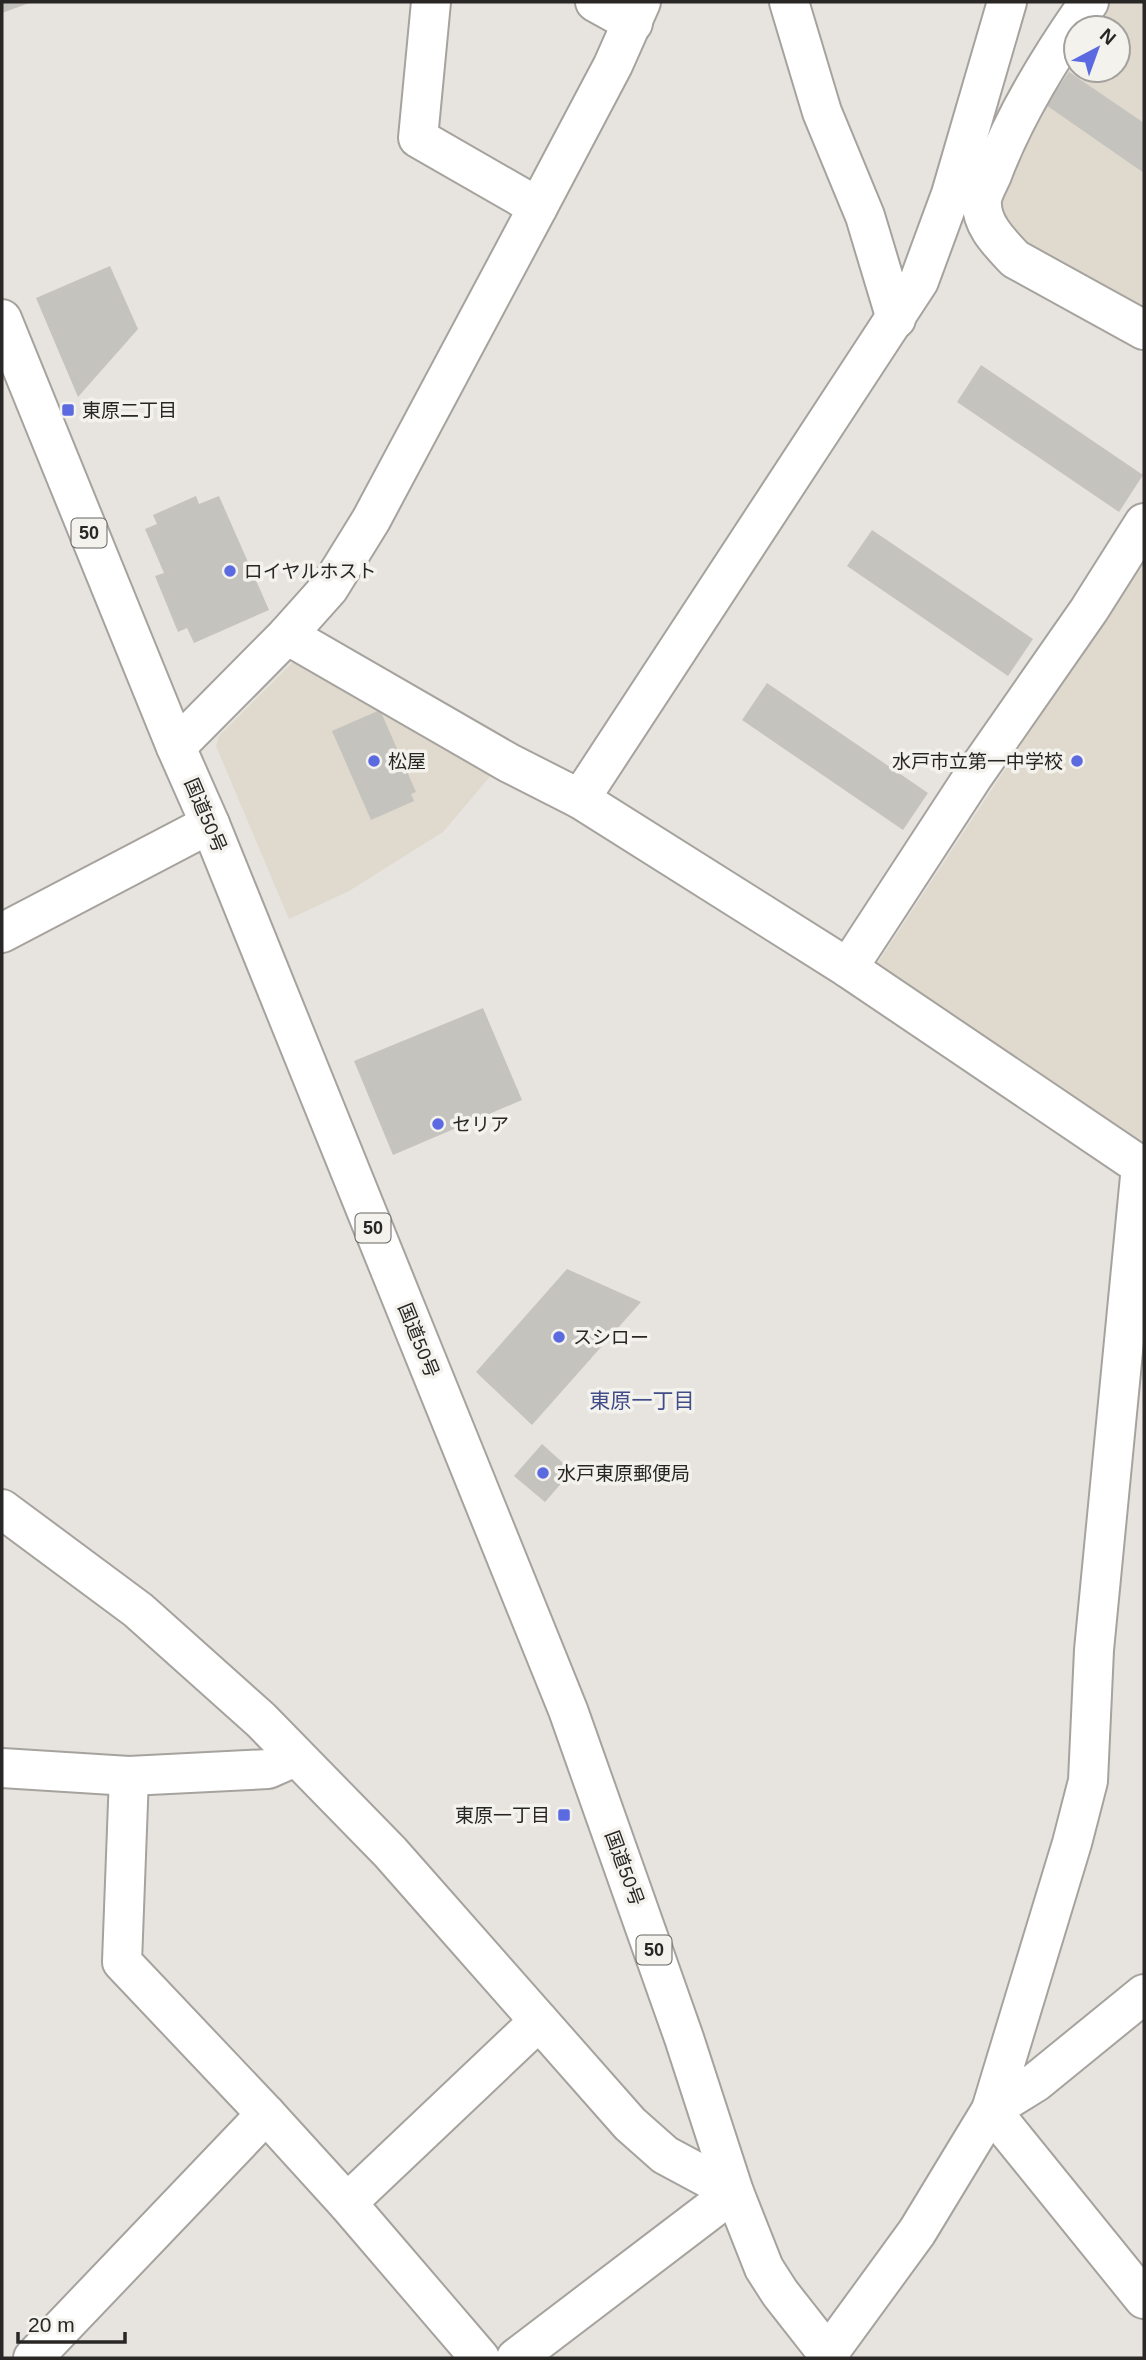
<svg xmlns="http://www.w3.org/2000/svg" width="1146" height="2360" font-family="Arial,'Noto Sans JP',sans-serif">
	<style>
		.built { fill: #dfd9ce }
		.building { fill: #c5c3be }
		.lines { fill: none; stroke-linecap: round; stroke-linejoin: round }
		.minor-casing { stroke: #a6a39e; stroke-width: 42 }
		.highway-casing { stroke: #a6a39e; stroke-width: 42 }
		.minor { stroke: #fff; stroke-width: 38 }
		.highway { stroke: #fff; stroke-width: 38 }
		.poi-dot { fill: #5b6ae1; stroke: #f4f2ed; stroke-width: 2.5 }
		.labels { text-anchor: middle; stroke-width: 7; stroke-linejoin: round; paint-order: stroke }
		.shield { fill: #f4f2ed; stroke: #656462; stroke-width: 2 }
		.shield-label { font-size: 18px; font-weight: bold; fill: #282726 }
		.poi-label { font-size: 19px; fill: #282726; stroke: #f4f2ed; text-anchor: start }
		.street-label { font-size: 19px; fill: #282726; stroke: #f4f2ed }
		.neighbourhood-label { font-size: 21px; fill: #414c88; stroke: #f4f2ed }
	</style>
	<rect width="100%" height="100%" fill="#e7e4e0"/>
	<g class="built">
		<path d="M1110 2H1144V312L1022 245 999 217 1004 174 1076 52V70H1118V28H1092Z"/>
		<path d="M1144 558V1146L877 964Z"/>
		<path d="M301 654 499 766 443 832 349 891 289 919 216 746 219 736Z"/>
	</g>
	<g class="building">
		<path d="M2 2H32L2 13Z"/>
		<path d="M1069 72 1144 123V173L1046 105Z"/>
		<path d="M110 266 138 329 78 397 36 298Z"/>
		<path d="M981 365 1143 475 1119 512 957 402Z"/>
		<path d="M196 496 199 504 219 496 269 610 194 643 187 628 178 632 155 576 164 573 145 529 157 524 153 515Z"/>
		<path d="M872 530 1033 639 1008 676 847 566Z"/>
		<path d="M767 683 928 793 903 830 742 720Z"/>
		<path d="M380 710 416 792 411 794 414 801 371 820 332 731Z"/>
		<path d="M483 1008 522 1100 393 1155 354 1061Z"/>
		<path d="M567 1269 641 1302 532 1425 476 1372Z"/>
		<path d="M542 1444 572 1471 545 1502 514 1476Z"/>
	</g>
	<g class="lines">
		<defs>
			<g id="minor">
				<path d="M431 2 418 138 538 207"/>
				<path d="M595 2 633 23"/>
				<path d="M789 2 822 112 865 216 896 319"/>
				<path d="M1089 2C1053 53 1014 116 992 175 989 182 983 192 982 200 980 224 1000 243 1015 259L1144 330"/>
				<path d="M287 635 509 763 580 799 848 968 1144 1168"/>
				<path d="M176 747 287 635 329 588 371 520 538 207 613 65 641 2"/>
				<path d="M580 799 919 281 951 194 1007 2"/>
				<path d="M2 933 210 824"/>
				<path d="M848 968 972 778 1089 610 1144 523"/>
				<path d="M1141 1166 1094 1650 1088 1781 1072 1843 991 2110 1144 2299"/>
				<path d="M2 1509 138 1610 261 1720 390 1852 630 2124 665 2155 734 2192 516 2358"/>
				<path d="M2 1768 129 1776 268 1769 295 1757"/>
				<path d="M129 1776 122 1962 266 2114 347 2203 480 2358"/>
				<path d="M347 2203 539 2021"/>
				<path d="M828 2354 917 2232 991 2110 1036 2082 1144 1994"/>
				<path d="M33 2358 266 2114"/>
			</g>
			<path id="highway" d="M2 319 176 747 210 824 568 1710 684 2038 734 2192 764 2268 780 2293 831 2358"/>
		</defs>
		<use href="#minor" class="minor-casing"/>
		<use href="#highway" class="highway-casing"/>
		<use href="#minor" class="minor"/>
		<use href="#highway" class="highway"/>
	</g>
	<g class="poi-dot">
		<rect x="61" y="403" width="14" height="14" rx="3.5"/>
		<circle cx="230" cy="571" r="7"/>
		<circle cx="374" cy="761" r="7"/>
		<circle cx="1077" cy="761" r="7"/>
		<circle cx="438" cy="1124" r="7"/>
		<circle cx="559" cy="1337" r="7"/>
		<circle cx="543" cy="1473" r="7"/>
		<rect x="557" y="1808" width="14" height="14" rx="3.5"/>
	</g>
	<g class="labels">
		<g class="shield">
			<rect x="71.5" y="518.5" width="35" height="29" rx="5"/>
			<rect x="355.5" y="1213.5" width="35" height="29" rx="5"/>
			<rect x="636.5" y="1935.5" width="35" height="29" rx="5"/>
		</g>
		<g class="shield-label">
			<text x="89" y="539">50</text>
			<text x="373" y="1234">50</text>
			<text x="654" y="1956">50</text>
		</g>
		<g class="poi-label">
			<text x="82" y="417">東原二丁目</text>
			<text x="244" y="578">ロイヤルホスト</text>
			<text x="388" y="768">松屋</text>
			<text x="1063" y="768" text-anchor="end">水戸市立第一中学校</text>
			<text x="452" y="1131">セリア</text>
			<text x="573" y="1344">スシロー</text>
			<text x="557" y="1480">水戸東原郵便局</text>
			<text x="550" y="1822" text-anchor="end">東原一丁目</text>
		</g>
		<g class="street-label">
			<text transform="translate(206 815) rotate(67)" y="7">国道50号</text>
			<text transform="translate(419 1340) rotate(68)" y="7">国道50号</text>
			<text transform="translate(625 1868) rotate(70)" y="7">国道50号</text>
		</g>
		<g class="neighbourhood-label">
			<text x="642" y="1408">東原一丁目</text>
		</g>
	</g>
	<rect width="1146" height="2360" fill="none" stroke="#282726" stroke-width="7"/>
	<g transform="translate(1097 49) rotate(41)"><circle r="33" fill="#f4f2ed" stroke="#a2a19d" stroke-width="2"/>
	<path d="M0-5L12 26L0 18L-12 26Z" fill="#5b6ae1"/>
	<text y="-10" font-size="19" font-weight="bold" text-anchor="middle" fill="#282726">N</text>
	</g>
	<path d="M18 2332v10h107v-10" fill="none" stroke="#282726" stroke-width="3.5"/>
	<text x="28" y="2332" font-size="21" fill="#282726" stroke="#f4f2ed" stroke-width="5" paint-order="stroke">20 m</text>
</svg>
